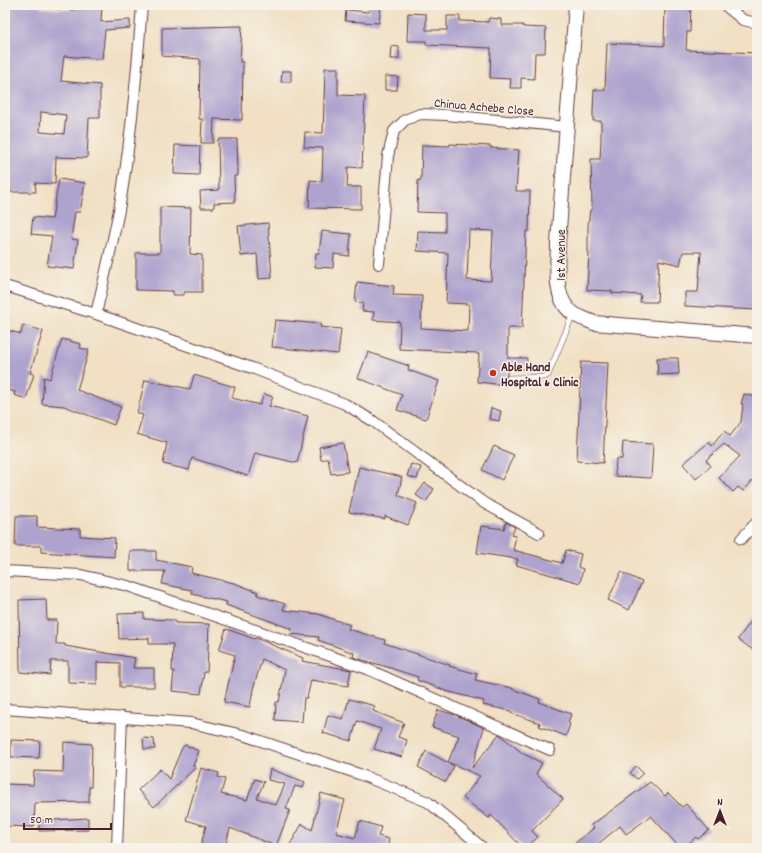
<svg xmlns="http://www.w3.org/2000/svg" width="762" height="853" font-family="Dekko,sans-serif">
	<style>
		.building { fill: #ada3ce; fill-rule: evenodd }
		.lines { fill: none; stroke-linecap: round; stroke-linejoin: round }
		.lane-casing { stroke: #633c42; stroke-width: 6 }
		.street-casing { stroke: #633c42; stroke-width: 12 }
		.secondary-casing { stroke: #633c42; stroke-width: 16 }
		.lane { stroke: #fff; stroke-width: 5 }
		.street { stroke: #fff; stroke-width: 10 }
		.secondary { stroke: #fff; stroke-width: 14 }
		.poi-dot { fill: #c8321e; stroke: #f7f3e8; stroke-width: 1.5 }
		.labels { text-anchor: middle; stroke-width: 3; stroke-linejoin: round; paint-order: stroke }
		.street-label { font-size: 13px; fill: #4a1f2b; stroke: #f7f3e8 }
		.poi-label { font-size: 13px; font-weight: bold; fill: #4a1f2b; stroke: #f7f3e8; text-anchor: start }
	</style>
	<rect width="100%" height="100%" fill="#f7f3e8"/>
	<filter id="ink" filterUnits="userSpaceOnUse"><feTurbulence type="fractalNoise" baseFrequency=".025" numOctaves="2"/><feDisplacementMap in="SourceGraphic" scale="8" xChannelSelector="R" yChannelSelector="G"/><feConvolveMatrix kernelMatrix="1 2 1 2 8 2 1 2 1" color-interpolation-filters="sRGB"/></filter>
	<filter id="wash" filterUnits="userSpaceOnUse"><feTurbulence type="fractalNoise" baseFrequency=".012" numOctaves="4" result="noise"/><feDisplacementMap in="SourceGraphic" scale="16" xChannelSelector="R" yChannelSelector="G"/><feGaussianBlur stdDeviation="0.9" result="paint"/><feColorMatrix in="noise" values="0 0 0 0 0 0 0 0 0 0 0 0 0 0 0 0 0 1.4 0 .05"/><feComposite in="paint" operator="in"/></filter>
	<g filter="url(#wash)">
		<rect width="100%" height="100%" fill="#f1e0c4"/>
		<g id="blocks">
			<g class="building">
				<path d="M5 5H40V8L73 10V5H102L101 22 130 20V28L105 30 102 59 64 56 61 81 100 85V118H89L87 158 56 157 55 184 35 183 36 192H5ZM41 112 66 115 64 134 40 132Z"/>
				<path d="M369 5H381L379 23 345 21 346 10 369 12Z"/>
				<path d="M665 5H691L690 32H687L686 50 757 53V131L756 147H755L754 176H757V310L685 306V292H698L701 252H683L680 265 659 260 657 302H640L641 295 612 293V291L587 290 589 252H588V226L590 210H592L591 159H600L601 140V121H593V111L594 90H605L607 43 664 46Z"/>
				<path d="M408 13 426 14V30H447V16H460V21L488 22 489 18 501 19V25H523V27L546 28 545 53H535L534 79 521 78V88H510L511 79 490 78 491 48 426 45V41H407Z"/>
				<path d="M242 26 240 62H243L242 120 214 119 213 143H201L202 119H199L200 59 162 56V28Z"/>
				<path d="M391 46 399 47V59H390Z"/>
				<path d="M325 68H338V95L365 96 362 168 348 167 347 187H361V209L309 208 310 180 322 181 323 148 304 147 305 132 323 133Z"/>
				<path d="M282 71H291V82H281Z"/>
				<path d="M385 76 398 77 397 90H385Z"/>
				<path d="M218 139H237L238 176H234L235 202 214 203V208H201L200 191 219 190Z"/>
				<path d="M450 144 491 146V148L519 150 516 191H530L529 231H526L522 328H508V358H527L526 369H508L507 374 505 378 507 381 506 385 477 382 479 354H477V353L399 349 400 322 373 320 374 312 362 311 363 303 355 302 357 282 394 286 393 295 422 296 421 328 468 331 469 304 446 303 448 253 417 251 418 231 445 232V213L417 212 418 180H421L422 145 450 146ZM469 230 493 231 491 281 467 280Z"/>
				<path d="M175 145 200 146 199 175 174 174Z"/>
				<path d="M59 179 85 183 80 212H75L71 239 78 240 74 269 47 266 52 236 31 234 33 217 52 219Z"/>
				<path d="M160 207 191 208 190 254 202 255V292H184V295H173V291L136 290V253H160Z"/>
				<path d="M268 223 272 278 259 279 257 254 241 256 238 226Z"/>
				<path d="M322 231 351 234 349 256 334 254 333 268 315 267 316 253H319Z"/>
				<path d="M275 320 321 324 320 327 341 329 338 354 272 347Z"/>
				<path d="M23 325 43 331 30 373 34 374 26 399 14 395 15 392 5 389V335L7 330 21 334Z"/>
				<path d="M62 339 81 344 80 348 89 350 77 390 121 407 114 425 64 406 42 404 44 377 50 379Z"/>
				<path d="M368 352 409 366 408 370 439 381 426 419 397 410 402 395 358 378Z"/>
				<path d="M657 358H678L679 374 658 375Z"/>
				<path d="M581 362 608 363 603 463 577 461Z"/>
				<path d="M194 375 235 387 232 398 260 405 264 394 273 397 269 406 308 416 297 463 255 453 248 476 192 458 189 470 163 464 167 443 137 434 143 415 137 413 145 380 190 389Z"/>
				<path d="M744 394 756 397 753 407 757 408V476L743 491 738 487 733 492 719 478 740 456 724 444 706 460 711 466 696 479 683 464 709 442 712 446 724 431 730 436 741 422 743 404H741Z"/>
				<path d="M491 408 501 411 499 421 489 419Z"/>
				<path d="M623 442 653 444 651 478 615 476 616 459H622Z"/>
				<path d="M343 443 348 472 331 474 328 458 321 460 319 447Z"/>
				<path d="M494 446 514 455 502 480 482 470Z"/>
				<path d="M411 464 421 467 417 479 407 476Z"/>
				<path d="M359 467 402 477 398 495 417 503 408 525 385 516V519L349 512Z"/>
				<path d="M425 483 434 489 426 502 416 495Z"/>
				<path d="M16 516H37V527L80 529V536L115 538 114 557 41 552V546H15Z"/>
				<path d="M506 522 515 527 512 535 516 536 513 550 562 563 566 550 581 554 578 567 583 569 580 583 516 565 518 559 477 553 481 526 504 529Z"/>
				<path d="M130 551H156V560L192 567 191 573 234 583 258 592 257 595 285 604 283 610 318 614 350 625 348 629 385 640 384 643 450 665 449 666 477 674 475 680 512 688V689L540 699 539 702 571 714 568 723 570 724 566 736 539 726 540 723 511 713V711L483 705 484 701 446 691 417 680 418 677 384 666 353 657 354 653 318 640 319 637 291 634 292 629 226 605 227 602 192 594V590L162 584 165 571H130Z"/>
				<path d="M621 572 642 582 629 610 608 600Z"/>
				<path d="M46 599 47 620H57L56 644H65V646L135 658 133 668H154V687H120V663L97 662V684L68 683V661H51L50 675 20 672 19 600Z"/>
				<path d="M144 613V619L175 620V623L209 624 207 672H204L201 694 172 691 174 671H172L173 644H149V638L119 639 118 614Z"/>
				<path d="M757 613V653L738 639Z"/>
				<path d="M226 629 255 639 256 638 303 658 302 661 351 670 348 686 311 680 307 698H304L302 722 275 720 276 702H279L285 670 262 659 253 689 250 707 224 702 235 655 219 650Z"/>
				<path d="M349 699 375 706 373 711 404 723 398 737 407 740 402 757 374 749 381 729 357 721 351 741 323 733 328 715 343 719Z"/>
				<path d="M438 710 456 715 484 728 472 768 499 734 522 753 542 763 536 774 563 799 532 831 538 837 526 848H523L491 815 489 818 463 798 480 776 448 762 459 736 432 727Z"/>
				<path d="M143 738 154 739 155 749H144Z"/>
				<path d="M11 740 40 741 39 758 11 757Z"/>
				<path d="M64 742 92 744 91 787H89V802L35 803 34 827 5 826V784L33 785 34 771 63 772Z"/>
				<path d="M185 745 199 751 193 766 196 767 154 807 138 790 160 769 169 779 182 748Z"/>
				<path d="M426 751 454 766 446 782 418 767Z"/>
				<path d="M636 766 643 773 637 779 630 773Z"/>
				<path d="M201 768 219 773 218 777 225 779 221 794 247 800 255 779 264 782 257 798 276 805 285 784 268 780 270 769 305 782 303 788 295 786 286 809 290 810 276 846 230 828 225 848H200L206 826 186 820Z"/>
				<path d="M650 782 665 796 668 793 682 807 686 804 709 830 698 839 696 837 683 848H680L651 816 626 834 620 826 593 848H569L594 828 591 825 597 821Z"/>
				<path d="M321 793 345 800 336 833 355 838 360 821 381 827 378 836 389 839 387 848H288L302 824 312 830Z"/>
				<path d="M88 818V830L39 831V821Z"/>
			</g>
		</g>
	</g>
	<g filter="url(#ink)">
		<use href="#blocks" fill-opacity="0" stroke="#633c42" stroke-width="1"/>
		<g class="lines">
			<defs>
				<path id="lane" d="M509 378 544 377 548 375 573 314"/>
				<g id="street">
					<path d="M727 5V7L743 20 757 23"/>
					<path d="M379 264 388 156 394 131 405 120 420 114 447 115 567 127"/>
					<path d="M5 286 96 314 252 368 345 404 373 421 484 503 539 533"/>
					<path d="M96 314C104 280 112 245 119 210 131 142 137 74 142 5"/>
					<path d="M741 539 757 522"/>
					<path d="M5 571 81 575 128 586 365 668 550 750"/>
					<path d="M5 709 191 723 243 735 359 774 428 802 483 848"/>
					<path d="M117 848 122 717"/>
				</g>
				<path id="secondary" d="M576 5 558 243C558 265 552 300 574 314 580 318 588 320 594 323L757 336"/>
			</defs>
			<use href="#lane" class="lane-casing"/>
			<use href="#street" class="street-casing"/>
			<use href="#secondary" class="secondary-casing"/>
			<use href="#lane" class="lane"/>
			<use href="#street" class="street"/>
			<use href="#secondary" class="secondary"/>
		</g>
	</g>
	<circle class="poi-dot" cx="493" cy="373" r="4"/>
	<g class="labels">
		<g class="street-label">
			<text transform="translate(484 106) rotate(5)" y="5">Chinua Achebe Close</text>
			<text transform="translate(560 255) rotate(-90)" y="5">1st Avenue</text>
		</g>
		<g class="poi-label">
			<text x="501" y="371">Able Hand<tspan x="501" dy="15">Hospital &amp; Clinic</tspan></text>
		</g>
	</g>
	<rect width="762" height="853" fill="none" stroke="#f7f3e8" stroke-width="20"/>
	<g transform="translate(720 811)" stroke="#f7f3e8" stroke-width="3" paint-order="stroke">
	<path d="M0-3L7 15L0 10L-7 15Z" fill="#4a1f2b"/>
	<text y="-6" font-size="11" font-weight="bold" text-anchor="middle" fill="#4a1f2b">N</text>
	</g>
	<path d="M24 823v6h87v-6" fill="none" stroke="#4a1f2b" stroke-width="2"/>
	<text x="30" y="823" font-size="12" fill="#4a1f2b" stroke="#f7f3e8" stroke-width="3" paint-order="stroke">50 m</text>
</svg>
